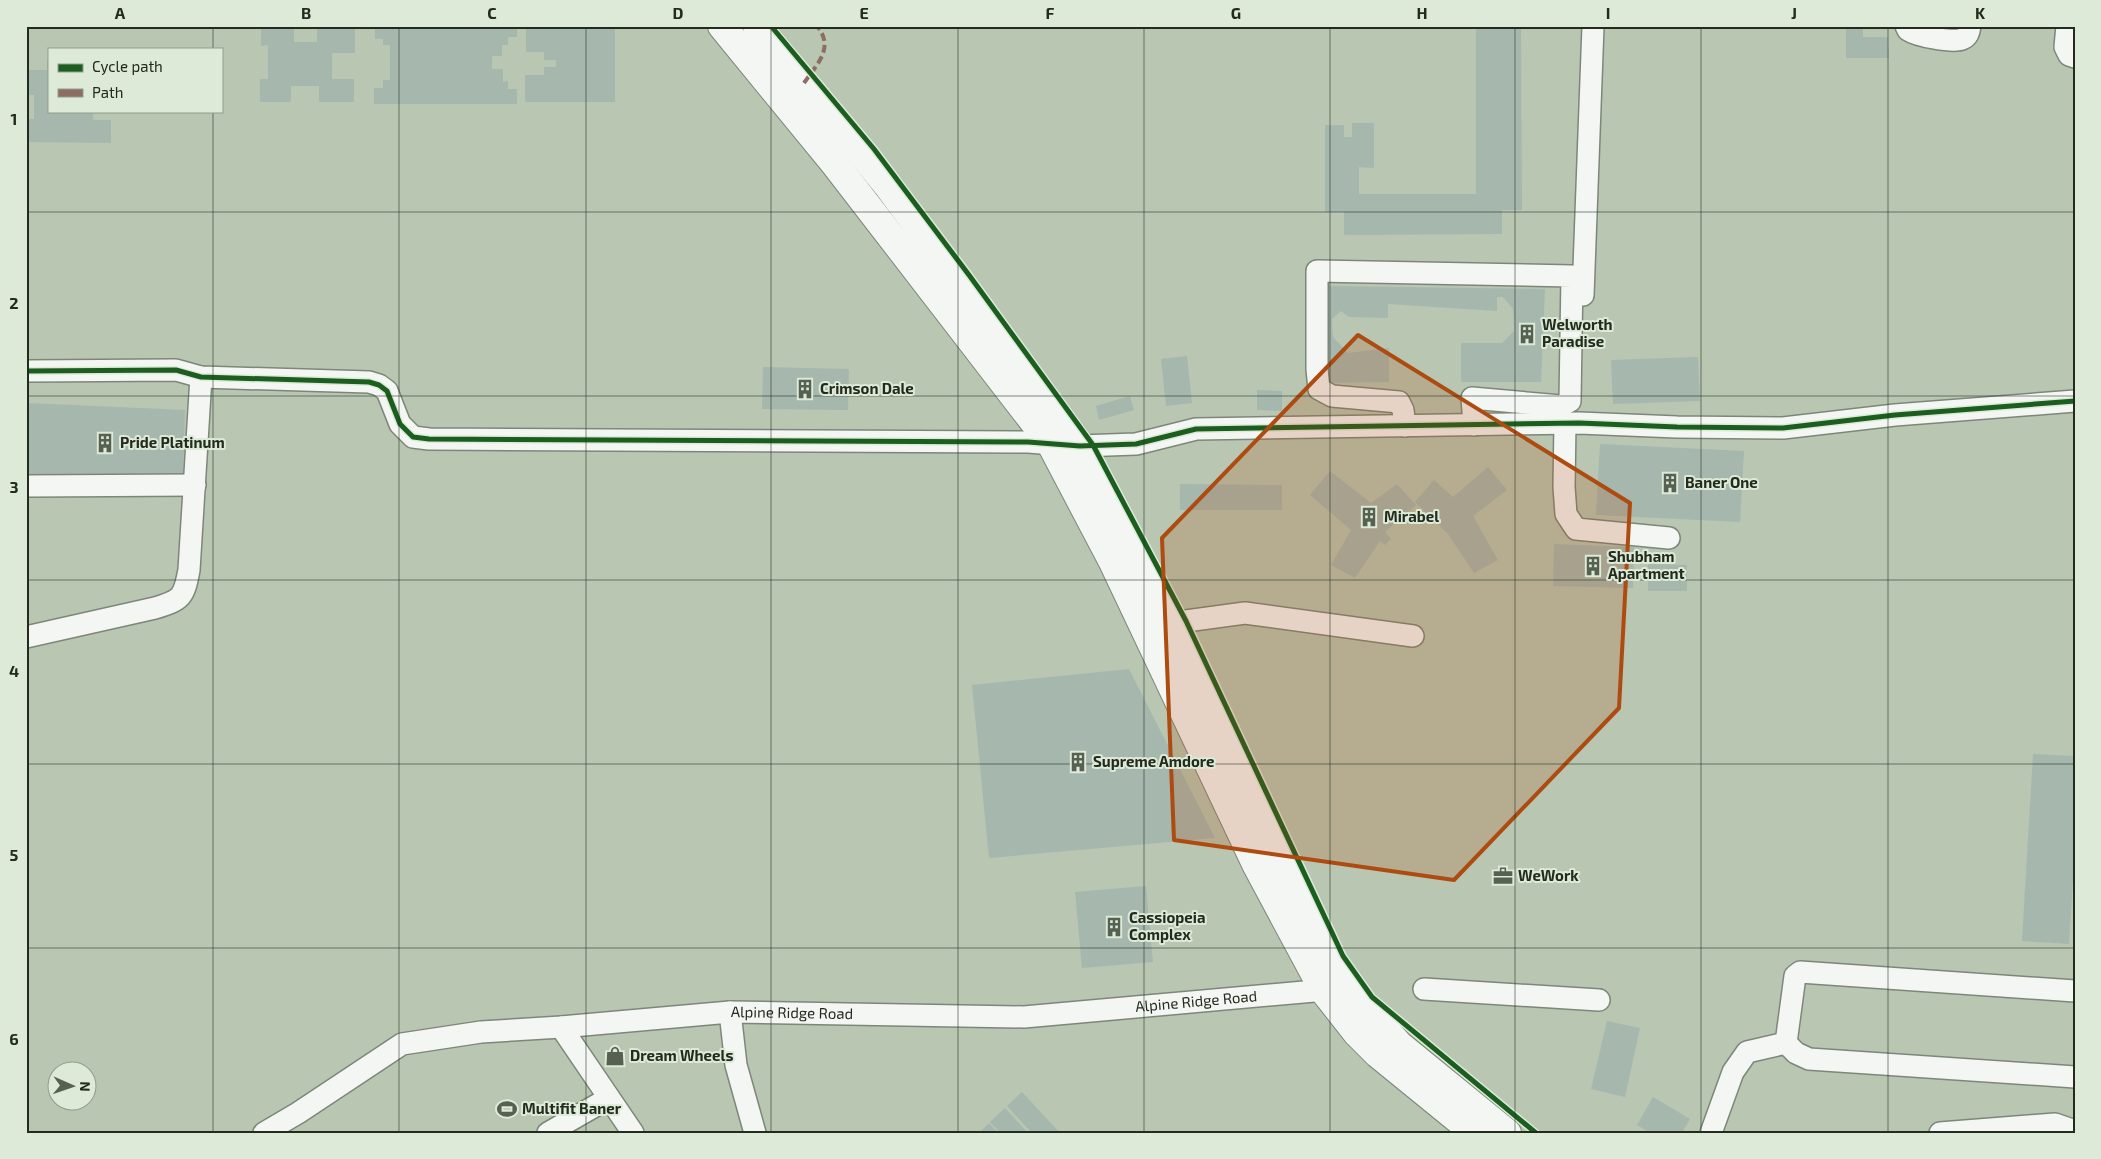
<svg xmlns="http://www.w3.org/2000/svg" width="2101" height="1159" font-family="'Exo 2',sans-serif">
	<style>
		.building { fill: #a6b7ae }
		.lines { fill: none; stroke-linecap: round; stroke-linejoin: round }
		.street-casing { stroke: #7d8778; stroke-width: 24 }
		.secondary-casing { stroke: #7d8778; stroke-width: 30 }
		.street { stroke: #f4f6f3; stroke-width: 21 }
		.secondary { stroke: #f4f6f3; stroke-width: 28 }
		.quiet { stroke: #8d6e63; stroke-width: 4; stroke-dasharray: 8 4; stroke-linecap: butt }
		.cycleway-casing { stroke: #ddead8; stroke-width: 8 }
		.cycleway { stroke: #1b5e20; stroke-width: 5 }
		.marked { fill: #ad4b11; fill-opacity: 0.2; stroke: #ad4b11; stroke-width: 4; stroke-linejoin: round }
		.grid { fill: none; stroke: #222b1d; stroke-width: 1; stroke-opacity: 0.55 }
		.labels { text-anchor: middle; stroke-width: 4; stroke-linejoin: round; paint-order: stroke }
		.poi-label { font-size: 15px; font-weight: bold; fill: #222b1d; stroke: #ddead8; text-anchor: start }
		.street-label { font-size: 15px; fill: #222b1d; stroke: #ddead8 }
		.neatline { fill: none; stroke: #222b1d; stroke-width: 2 }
		.grid-label { font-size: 16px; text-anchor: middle; font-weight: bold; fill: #222b1d }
	</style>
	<rect width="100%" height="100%" fill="#b8c6b2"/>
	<g class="building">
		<path d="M261 26H294V42H317V26H355V53H332V79H354V102H319V86H291V102H260V79H268V45L261 46Z"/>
		<path d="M375 26H517V37H508V45H502V56H492V69H503V82L508 81V89H517V104H374V88H383V80H390V45H383V39H375Z"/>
		<path d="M1476 26H1521L1522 210H1502V234L1344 235V212H1325V125H1344V137H1352V123H1374V168L1359 167V194H1476Z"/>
		<path d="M1846 26H1863V37H1888L1889 58H1846Z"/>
		<path d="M526 27H615V102H525V75H544V67H556V60H544V52H526Z"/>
		<path d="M47 61H49V111H93V120H111V143L26 142V119H34V95H26V70H47Z"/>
		<path d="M1329 286 1545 289 1541 382H1461V343H1502L1514 331 1513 309 1503 297H1497V311L1388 304V318L1349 317 1341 311 1332 319 1333 337 1348 353 1389 348V382L1325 383Z"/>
		<path d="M1187 356 1192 403 1166 406 1161 359Z"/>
		<path d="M1698 357 1700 401 1613 404 1611 360Z"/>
		<path d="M763 367 849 369 848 410 762 409Z"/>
		<path d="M1257 390 1282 391V411L1257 410Z"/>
		<path d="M1130 396 1134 410 1099 420 1096 406Z"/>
		<path d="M26 403 185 410 183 481 26 475Z"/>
		<path d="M1600 444 1744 451 1740 522 1596 515Z"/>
		<path d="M1488 467 1507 490 1473 516 1498 560 1474 573 1448 534 1415 502 1434 480 1453 497Z"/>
		<path d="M1330 471 1371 503 1397 484 1416 505 1385 532 1391 539 1385 545 1380 541 1355 578 1331 565 1351 530 1310 495Z"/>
		<path d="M1180 484 1282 485V510H1180Z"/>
		<path d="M1554 544 1634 547 1633 588 1553 586Z"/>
		<path d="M1648 564 1687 565V591H1648Z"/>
		<path d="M1129 669 1215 838 989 858 972 685Z"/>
		<path d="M2033 754 2075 756V848L2069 944 2022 941Z"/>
		<path d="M1146 886 1153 962 1082 968 1075 892Z"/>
		<path d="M1607 1021 1640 1028 1625 1097 1591 1089Z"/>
		<path d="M1022 1092 1060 1133H1032L1007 1106Z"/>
		<path d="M1653 1097 1690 1119 1682 1133H1650L1637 1125Z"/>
		<path d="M1005 1108 1028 1133H1000L990 1122Z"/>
		<path d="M989 1123 998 1133H979Z"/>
	</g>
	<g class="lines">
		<defs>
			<g id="street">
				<path d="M1906 26 1908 30C1917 36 1953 43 1962 39 1968 37 1969 32 1970 26"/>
				<path d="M2067 26 2065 47 2069 55 2075 57"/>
				<path d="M1583 295 1593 26"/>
				<path d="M26 371 176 370 201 377 369 382 379 385 387 391 400 424 413 437 429 439 1028 442 1080 446 1136 444 1196 429 1579 423 1677 427 1783 428 1895 415 2075 401"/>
				<path d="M1565 423 1564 487 1566 514 1576 529 1669 538"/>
				<path d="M1405 426 1403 410 1399 402 1332 396 1319 389 1317 369V271L1572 276 1570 401 1561 406 1472 398 1474 425"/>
				<path d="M26 486 195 485"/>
				<path d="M1156 628 1186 621 1245 613 1413 636"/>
				<path d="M26 637 155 608C182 600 184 597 189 570L201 377"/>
				<path d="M1424 989 1599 1000"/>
				<path d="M730 1012 736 1065 755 1133"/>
				<path d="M561 1027 633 1133"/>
				<path d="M1786 1043 1795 976 1800 972 2075 991"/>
				<path d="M1786 1043 1796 1053 1809 1059 2075 1077"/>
				<path id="s1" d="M264 1133 298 1113 402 1044 481 1032 561 1027 730 1012 1024 1017 1337 989"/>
				<path d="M548 1133 609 1098"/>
				<path d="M1711 1133 1733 1072 1747 1052 1786 1043"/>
				<path d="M1940 1133 2055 1124 2075 1131"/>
			</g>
			<g id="secondary">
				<path d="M722 26 835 164 1051 444 1113 562 1257 866 1324 991 1357 1033 1378 1054 1475 1133"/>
				<path d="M757 26 888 186 1080 446 1139 561 1245 782 1331 968 1399 1045 1507 1133"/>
			</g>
		</defs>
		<use href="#street" class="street-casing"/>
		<use href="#secondary" class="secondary-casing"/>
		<use href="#street" class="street"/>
		<use href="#secondary" class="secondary"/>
		<path class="quiet" d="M804 83C817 64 835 48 817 26"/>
		<defs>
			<g id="cycleway">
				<path d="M771 26 874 149 969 275 1093 445 1186 621 1343 956 1372 997 1536 1133"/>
				<path d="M26 371 176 370 201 377 369 382 379 385 387 391 400 424 413 437 429 439 1028 442 1080 446 1136 444 1196 429 1579 423 1677 427 1783 428 1895 415 2075 401"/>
			</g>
		</defs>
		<use href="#cycleway" class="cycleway-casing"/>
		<use href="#cycleway" class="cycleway"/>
	</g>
	<path class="marked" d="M1358 335 1630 503 1619 708 1454 880 1174 840 1162 538Z"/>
	<path class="grid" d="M213 26V49M399 26V1133M586 26V1133M771 26V1133M958 26V1133M1144 26V1133M1330 26V1133M1515 26V1133M1701 26V1133M1888 26V1133M213 111V1133M26 212H2075M26 396H2075M26 580H2075M26 764H2075M26 948H2075"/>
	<defs>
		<symbol id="building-bare" viewBox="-9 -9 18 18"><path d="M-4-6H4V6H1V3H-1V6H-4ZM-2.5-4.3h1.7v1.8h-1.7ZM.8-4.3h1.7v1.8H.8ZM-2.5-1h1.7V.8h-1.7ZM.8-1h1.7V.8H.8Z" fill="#566151" stroke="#ddead8" stroke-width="2.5" paint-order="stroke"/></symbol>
		<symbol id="office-bare" viewBox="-9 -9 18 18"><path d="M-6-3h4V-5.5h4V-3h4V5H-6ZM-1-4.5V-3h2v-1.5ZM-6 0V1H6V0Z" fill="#566151" stroke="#ddead8" stroke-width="2.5" paint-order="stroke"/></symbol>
		<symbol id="shop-bare" viewBox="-9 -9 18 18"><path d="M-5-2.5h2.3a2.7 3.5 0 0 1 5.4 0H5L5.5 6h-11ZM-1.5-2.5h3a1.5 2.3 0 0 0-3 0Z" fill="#566151" stroke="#ddead8" stroke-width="2.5" paint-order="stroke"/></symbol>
		<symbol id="stadium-bare" viewBox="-9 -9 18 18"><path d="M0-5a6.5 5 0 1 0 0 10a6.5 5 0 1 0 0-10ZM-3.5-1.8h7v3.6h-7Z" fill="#566151" stroke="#ddead8" stroke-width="2.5" paint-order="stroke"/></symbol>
	</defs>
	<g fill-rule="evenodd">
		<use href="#building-bare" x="1513" y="320" width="28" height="28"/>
		<use href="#building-bare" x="791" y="375" width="28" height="28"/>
		<use href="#building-bare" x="91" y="429" width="28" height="28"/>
		<use href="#building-bare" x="1656" y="469" width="28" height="28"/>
		<use href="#building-bare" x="1355" y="503" width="28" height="28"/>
		<use href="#building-bare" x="1579" y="552" width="28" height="28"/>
		<use href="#building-bare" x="1064" y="748" width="28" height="28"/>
		<use href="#office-bare" x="1489" y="862" width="28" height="28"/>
		<use href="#building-bare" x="1100" y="913" width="28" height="28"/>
		<use href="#shop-bare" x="601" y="1042" width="28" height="28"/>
		<use href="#stadium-bare" x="493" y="1095" width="28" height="28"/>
	</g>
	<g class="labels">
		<g class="poi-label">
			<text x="1542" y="330">Welworth<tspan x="1542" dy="17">Paradise</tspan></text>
			<text x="820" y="394">Crimson Dale</text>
			<text x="120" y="448">Pride Platinum</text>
			<text x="1685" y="488">Baner One</text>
			<text x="1384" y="522">Mirabel</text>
			<text x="1608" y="562">Shubham<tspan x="1608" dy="17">Apartment</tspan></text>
			<text x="1093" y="767">Supreme Amdore</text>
			<text x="1518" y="881">WeWork</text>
			<text x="1129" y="923">Cassiopeia<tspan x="1129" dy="17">Complex</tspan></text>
			<text x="630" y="1061">Dream Wheels</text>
			<text x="522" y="1114">Multifit Baner</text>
		</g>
		<g class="street-label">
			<text dy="5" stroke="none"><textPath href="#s1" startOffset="961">Alpine Ridge Road</textPath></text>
			<text dy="5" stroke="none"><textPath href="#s1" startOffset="556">Alpine Ridge Road</textPath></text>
		</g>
	</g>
	<rect width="2101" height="1159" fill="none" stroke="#ddead8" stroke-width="55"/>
	<rect x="48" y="48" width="175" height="65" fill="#ddead8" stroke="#929e8d"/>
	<rect x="58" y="64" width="25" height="8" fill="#1b5e20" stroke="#929e8d"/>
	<text x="92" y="72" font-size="15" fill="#222b1d">Cycle path</text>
	<rect x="58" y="89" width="25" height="8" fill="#8d6e63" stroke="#929e8d"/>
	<text x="92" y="98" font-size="15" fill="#222b1d">Path</text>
	<g transform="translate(72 1086) rotate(92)"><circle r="24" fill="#ddead8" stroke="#929e8d"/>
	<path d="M0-4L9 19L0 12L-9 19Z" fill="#566151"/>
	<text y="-8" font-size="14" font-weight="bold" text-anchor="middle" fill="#222b1d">N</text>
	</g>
	<rect x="28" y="28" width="2046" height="1104" class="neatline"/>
	<g class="grid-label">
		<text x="120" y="19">A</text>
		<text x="306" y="19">B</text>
		<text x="492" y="19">C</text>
		<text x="678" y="19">D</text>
		<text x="864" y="19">E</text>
		<text x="1050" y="19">F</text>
		<text x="1236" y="19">G</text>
		<text x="1422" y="19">H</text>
		<text x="1608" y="19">I</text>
		<text x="1794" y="19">J</text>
		<text x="1980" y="19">K</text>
		<text x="14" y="125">1</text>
		<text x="14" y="309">2</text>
		<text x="14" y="493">3</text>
		<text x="14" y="677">4</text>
		<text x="14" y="861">5</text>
		<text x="14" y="1045">6</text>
	</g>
</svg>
